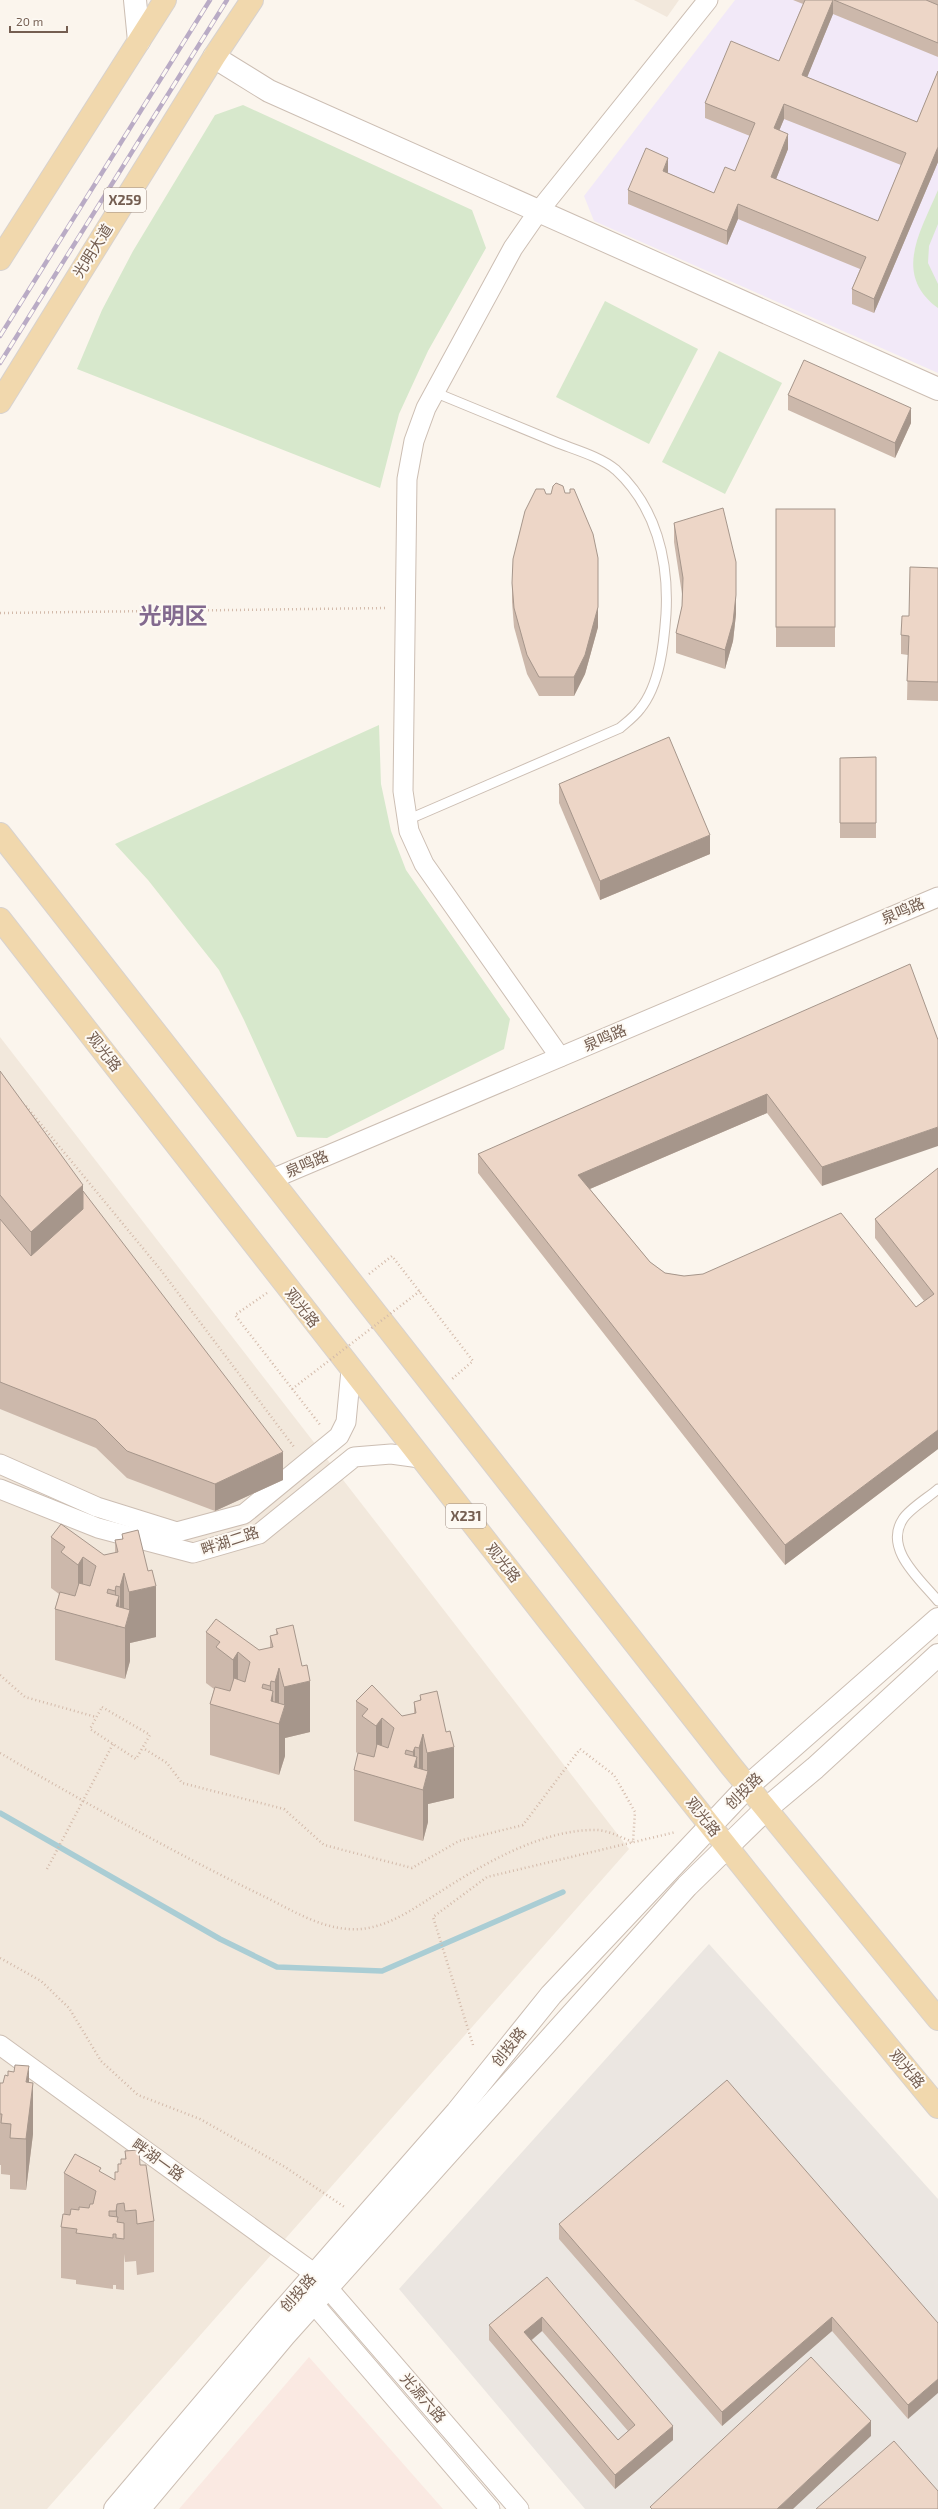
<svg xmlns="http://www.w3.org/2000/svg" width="938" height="2509" font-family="'Exo 2','Noto Sans SC',sans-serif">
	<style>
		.residential { fill: #f2e8dc }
		.commercial { fill: #fae9e2 }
		.industrial { fill: #ebe6e1 }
		.education { fill: #f2e9f8 }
		.green { fill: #d7e8cc }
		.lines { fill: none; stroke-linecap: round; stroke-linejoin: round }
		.stream { stroke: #aacdd4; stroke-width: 5.5 }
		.service-casing { stroke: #ccbeb3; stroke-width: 11 }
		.minor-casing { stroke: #ccbeb3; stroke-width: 21 }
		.tertiary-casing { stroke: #ccbeb3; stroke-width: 24 }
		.primary-casing { stroke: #d8d2ce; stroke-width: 24 }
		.path { stroke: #d3baaa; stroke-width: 2.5; stroke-dasharray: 1 3; stroke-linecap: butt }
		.service { stroke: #fff; stroke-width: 9 }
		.minor { stroke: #fff; stroke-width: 19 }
		.tertiary { stroke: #fff; stroke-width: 22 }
		.primary { stroke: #f1d8ad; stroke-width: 22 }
		.rail-casing { stroke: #b9abc5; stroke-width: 4.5 }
		.rail { stroke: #fdf9f3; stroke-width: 3; stroke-dasharray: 9; stroke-linecap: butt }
		.path-bridge { stroke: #d3baaa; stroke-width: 2.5; stroke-dasharray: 1 3; stroke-linecap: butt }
		.wall { fill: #ccb8ab; fill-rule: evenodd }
		.shaded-wall { fill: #a6968b }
		.building { fill: #edd6c7; stroke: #a6968b; fill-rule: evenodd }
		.labels { text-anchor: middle; stroke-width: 4; stroke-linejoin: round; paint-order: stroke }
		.shield { fill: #fdf9f3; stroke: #9d8c82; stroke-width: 1 }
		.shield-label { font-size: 14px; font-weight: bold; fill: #745e51 }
		.street-label { font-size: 15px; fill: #745e51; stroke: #fdf9f3 }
		.town-label { font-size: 23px; font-weight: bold; fill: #836a8f; stroke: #fdf9f3 }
	</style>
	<rect width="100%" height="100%" fill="#fbf5ed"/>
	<g class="residential">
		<path d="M634 0H679L667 17Z"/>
		<path d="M0 1037 629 1849 47 2509H0Z"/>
	</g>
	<path class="commercial" d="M309 2357 443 2509H179Z"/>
	<path class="industrial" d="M709 1944 938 2199V2509H585L399 2289Z"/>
	<path class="education" d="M735 0H938V373L594 221 584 196Z"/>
	<g class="green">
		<path d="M243 105 472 210 486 248 428 351 399 414 380 488 77 369 102 310 133 251 215 115Z"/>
		<path d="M938 190V224L929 246 928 263 938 284V308C892 274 921 231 938 190Z"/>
		<path d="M605 301 698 349 649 444 556 397Z"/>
		<path d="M719 351 782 383 725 494 662 462Z"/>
		<path d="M379 725 381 784 391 831 406 870 510 1019 504 1049 327 1138 297 1137 244 1020 219 970 148 880 115 844Z"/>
	</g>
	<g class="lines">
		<path class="stream" d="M0 1813 220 1939 277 1967 382 1971 563 1892"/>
		<defs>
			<g id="service">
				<path d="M407 820 620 728C627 722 635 716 640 709 660 685 664 643 666 614 669 560 656 507 616 470 601 457 576 450 558 443 517 426 475 409 434 392"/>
				<path d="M938 1489C929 1497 909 1509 903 1519 883 1549 921 1580 938 1601"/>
			</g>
			<g id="minor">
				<path d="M560 1057 424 864 409 831 403 791 407 479 414 441 426 408 513 248 538 212 708 0"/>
				<path d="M272 1179 938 897"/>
				<path d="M0 1464 97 1507 177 1532 244 1514 339 1436 346 1422 351 1370"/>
				<path d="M0 1489 98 1528 193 1553 259 1534 354 1457 391 1454 420 1458"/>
				<path d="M0 2045 315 2274"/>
				<path d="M327 2287 519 2509"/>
				<path d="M313 2303 490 2509"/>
			</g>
			<g id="tertiary">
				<path d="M135 0 139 41"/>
				<path d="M214 57 269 91 938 389"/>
				<path d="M115 2509 274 2321 457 2112 551 1995 748 1786 938 1619"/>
				<path d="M139 2509 284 2336 687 1886 766 1809 815 1768 938 1655"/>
			</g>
			<g id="primary">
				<path d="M0 259 165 0"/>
				<path d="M0 402 214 57 252 0"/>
				<path d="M0 834 731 1766 938 2019"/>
				<path d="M0 919C182 1153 364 1387 548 1620 677 1784 805 1947 938 2107"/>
			</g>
		</defs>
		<use href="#service" class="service-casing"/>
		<use href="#minor" class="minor-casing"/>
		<use href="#tertiary" class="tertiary-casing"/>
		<use href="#primary" class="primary-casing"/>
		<g class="path">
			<path d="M0 613 387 608"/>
			<path d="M26 1106 160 1269 294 1447"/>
			<path d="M369 1274 392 1256 473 1361 452 1379"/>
			<path d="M267 1293 235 1315 321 1426"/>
			<path d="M0 1675 25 1697 96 1717"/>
			<path d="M102 1707 150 1735 136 1759 90 1729Z"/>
			<path d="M0 1753C84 1802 169 1850 257 1893 285 1906 316 1927 348 1929 380 1932 409 1912 435 1895 480 1866 541 1829 596 1830 608 1830 622 1838 633 1842L635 1812 614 1775 580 1749 523 1825 459 1841 412 1868 324 1845 284 1809 182 1783 167 1763 143 1748"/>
			<path d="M0 1958 41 1981 69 2008 101 2061 138 2095 200 2119 285 2167 346 2208"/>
			<path d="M473 2045 433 1917 487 1877 676 1832"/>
		</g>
		<use href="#service" class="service"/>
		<use href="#minor" class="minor"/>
		<use href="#tertiary" class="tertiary"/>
		<use href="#primary" class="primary"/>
		<defs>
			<g id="rail">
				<path d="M0 336 210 0"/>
				<path d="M0 363 227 0"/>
			</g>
		</defs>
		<use href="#rail" class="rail-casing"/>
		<use href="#rail" class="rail"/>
		<g class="path-bridge">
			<path d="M292 1389 420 1291"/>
			<path d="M47 1869 113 1744"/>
		</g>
	</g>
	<g class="wall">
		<path d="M793 0H938V57L833 14 807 77 917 122 938 71V162L874 313 852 304V289L860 269 738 219 727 245 628 204V190L668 172V173L714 193 735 171 750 136 705 118V103L779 61 803 4ZM784 119 901 165 878 221 776 179 788 149 779 131Z"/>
		<path d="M788 395 911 423 895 458 788 410Z"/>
		<rect x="776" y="509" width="59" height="138"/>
		<path d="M674 523 736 614 733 641 725 669 676 653V633L682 606V594L674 542Z"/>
		<path d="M938 568V701L907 700 908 655 901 654V635L909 616Z"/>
		<path d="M512 583 598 627 585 674 574 696H539L527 674 514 627 512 602Z"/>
		<path d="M876 757V838H840V758Z"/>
		<path d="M559 784 710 854 600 900 559 803Z"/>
		<path d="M938 1040 822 1186 767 1113 590 1189 650 1262 665 1273 684 1276 916 1307 924 1301 875 1238V1219L938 1168V1449L785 1565 478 1173V1154Z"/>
		<path d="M0 1071 83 1191 283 1480 215 1511 127 1478 96 1448 0 1409Z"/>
		<path d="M122 1534 156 1637 130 1643V1661L125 1679 55 1660V1609L59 1594 51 1588V1537L104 1555 115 1553V1540L122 1539Z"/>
		<path d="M276 1629 310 1732 285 1738V1756L279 1775 210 1755V1704L214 1689 206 1683V1632L259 1650 270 1648V1636L276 1634Z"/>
		<path d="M420 1695 454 1798 428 1804V1822L423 1841 354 1821V1770L358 1754 356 1752V1701L402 1716 414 1714V1702L420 1700Z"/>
		<path d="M0 2083H29L33 2134 26 2190 10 2189V2175L1 2174V2165H0Z"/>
		<path d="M125 2151 140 2165 154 2221V2272L137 2275 136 2261 125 2262 124 2254V2290L116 2289V2285H113V2289L76 2284V2280L61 2278V2227L64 2214V2173H101L115 2180V2172H118V2164H121L125 2159Z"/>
		<path d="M559 2224 938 2323 908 2419 832 2331 722 2426 559 2239Z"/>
		<path d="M547 2277 673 2440 615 2489 489 2340V2325ZM542 2331 628 2431 618 2440 532 2340Z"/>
	</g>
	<g class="shaded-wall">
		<path d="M833 0V14L802 90V75Z"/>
		<path d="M784 104V119L774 143V128Z"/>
		<path d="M788 134V149L771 192V177Z"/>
		<path d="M938 147V162L874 313V299Z"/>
		<path d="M668 158V172L663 186V171Z"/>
		<path d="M738 204V219L727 245V231Z"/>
		<path d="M911 408V423L895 458V443Z"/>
		<path d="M736 595V614L733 641 725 669V650Z"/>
		<path d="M598 607V627L585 674 574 696V677Z"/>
		<path d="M710 835V854L600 900V881Z"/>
		<path d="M767 1094V1113L578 1194V1175Z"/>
		<path d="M938 1127V1146L822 1186V1167Z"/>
		<path d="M83 1185V1236L31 1283V1232Z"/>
		<path d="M938 1430V1449L785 1565V1545Z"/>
		<path d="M283 1452V1480L215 1511V1484Z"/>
		<path d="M83 1557V1608L78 1616V1565Z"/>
		<path d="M124 1573V1624L120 1627V1587Z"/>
		<path d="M116 1586V1604L119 1596V1627L115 1626V1591Z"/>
		<path d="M156 1586V1637L130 1643V1661L125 1679V1628L129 1614V1592Z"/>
		<path d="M238 1652V1704L233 1711V1660Z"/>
		<path d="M279 1668V1719L275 1722V1682Z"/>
		<path d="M271 1681V1699L273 1691V1722L270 1721V1686Z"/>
		<path d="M310 1681V1732L285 1738V1756L279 1775V1724L284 1709V1687Z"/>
		<path d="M382 1718V1770L376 1777V1726Z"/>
		<path d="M423 1734V1785L419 1788V1748Z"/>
		<path d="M415 1747V1765L417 1757V1788L413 1787V1752Z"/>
		<path d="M454 1747V1798L428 1804V1822L423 1841V1790L427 1775V1753Z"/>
		<path d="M29 2066V2113L33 2083V2134L26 2190V2082Z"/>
		<path d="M117 2204V2238L116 2234V2211Z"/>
		<path d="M542 2317V2331L524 2346V2332Z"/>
		<path d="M832 2317V2331L722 2426V2412Z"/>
		<path d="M938 2379V2393L908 2419V2405Z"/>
		<path d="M871 2421V2436L793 2509H777Z"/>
		<path d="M673 2426V2440L615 2489V2475Z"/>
	</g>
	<g class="building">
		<path d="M805 0H833L802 75 917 122 938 71V147L874 299 852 289 866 257 738 204 727 231 628 190 646 148 668 158 663 171 714 193 725 167 735 171 755 123 705 103 731 41 779 61ZM784 104 906 153 878 221 771 177 788 134 774 128Z"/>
		<path d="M834 0H926L938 5V43Z"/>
		<path d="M804 360 911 408 895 443 788 395Z"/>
		<path d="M556 483 563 486 565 493H570V489H574L593 534 598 558V607L585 655 574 677H539L527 655 514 608 512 583 513 559 525 511 536 489H544L546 494H551L553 486Z"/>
		<path d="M723 508 736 562V595L733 622 725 650 676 633 682 606 683 578 674 523Z"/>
		<rect x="776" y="509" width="59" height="118"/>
		<path d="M910 567 938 568V682L907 681 909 636 901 635 902 616H909Z"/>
		<path d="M669 737 710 835 600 881 559 784Z"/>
		<path d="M876 757V823H840V758Z"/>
		<path d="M910 964 938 1040V1127L822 1167 767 1094 578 1175 650 1262 665 1273 684 1276 703 1274 841 1213 916 1307 934 1294 875 1219 938 1168V1430L785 1545 478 1154Z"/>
		<path d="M0 1071 83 1185 31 1232 0 1195Z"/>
		<path d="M83 1191 283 1452 215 1484 127 1451 96 1420 0 1382V1219L31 1256 83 1209Z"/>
		<path d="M61 1524 104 1555 118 1552 115 1540 123 1539 122 1534 138 1530 148 1571 152 1570 156 1586 129 1592 124 1573 120 1587 116 1586 115 1591 108 1589 107 1593 119 1596 116 1606 130 1610 125 1628 55 1609 60 1592 75 1596 79 1583 90 1586 96 1566 83 1557 78 1565 61 1552 65 1547 51 1537Z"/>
		<path d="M216 1619 259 1650 273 1647 270 1636 278 1634 276 1629 293 1625 302 1666 307 1665 310 1681 284 1687 279 1668 275 1682 271 1681 270 1686 263 1684 262 1688 273 1691 271 1701 285 1705 279 1724 210 1704 215 1687 230 1691 234 1678 245 1682 250 1662 238 1652 233 1660 216 1647 220 1642 206 1632Z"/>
		<path d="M372 1685 402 1716 416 1713 414 1702 421 1700 420 1695 437 1691 446 1732 450 1731 454 1747 427 1753 423 1734 419 1748 415 1747 413 1752 406 1750 405 1754 417 1757 414 1767 428 1771 423 1790 354 1770 358 1753 374 1757 377 1744 388 1748 394 1728 382 1718 376 1726 362 1716 368 1709 356 1701Z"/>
		<path d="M15 2065 29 2066 26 2082 33 2083 26 2139 10 2138 11 2124 1 2123 2 2114H0V2083H3L5 2075 8 2076V2071L14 2072Z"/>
		<path d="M727 2080 938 2323V2379L908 2405 832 2317 722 2412 559 2224Z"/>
		<path d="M139 2150 140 2165H146L154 2221 137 2224 136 2210 125 2211 124 2203 117 2204 116 2211H109V2216L118 2217 117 2222 124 2223V2239L116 2238V2234H113V2238L76 2233 77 2229 61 2227 63 2214 70 2215 71 2209 79 2210V2207L89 2208 90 2204H93L96 2191 64 2173 75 2154 101 2168 99 2171 115 2180V2172H118V2164H121V2159H126L125 2151Z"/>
		<path d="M547 2277 673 2426 615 2475 489 2325ZM542 2317 635 2425 618 2440 524 2332Z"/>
		<path d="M811 2357 871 2421 777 2509H652L650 2507Z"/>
		<path d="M894 2441 938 2491V2509H816Z"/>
	</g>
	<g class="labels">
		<g class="shield">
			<rect x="104" y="188" width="42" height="24" rx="3"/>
			<rect x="446" y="1504" width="40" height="24" rx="3"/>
		</g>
		<g class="shield-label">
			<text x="125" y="205">X259</text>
			<text x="466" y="1521">X231</text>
		</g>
		<g class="street-label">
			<text transform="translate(93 251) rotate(-58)" y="5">光明大道</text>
			<text transform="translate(903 911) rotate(-23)" y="5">泉鸣路</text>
			<text transform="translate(605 1038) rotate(-23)" y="5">泉鸣路</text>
			<text transform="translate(104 1052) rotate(52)" y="5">观光路</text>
			<text transform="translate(307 1164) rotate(-23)" y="5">泉鸣路</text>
			<text transform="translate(302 1308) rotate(52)" y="5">观光路</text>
			<text transform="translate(230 1541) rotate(-18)" y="5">畔湖二路</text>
			<text transform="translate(503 1563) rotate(52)" y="5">观光路</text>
			<text transform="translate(744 1791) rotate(-44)" y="5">创投路</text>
			<text transform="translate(703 1817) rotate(52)" y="5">观光路</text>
			<text transform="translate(509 2047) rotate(-51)" y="5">创投路</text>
			<text transform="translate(907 2069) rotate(50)" y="5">观光路</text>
			<text transform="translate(158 2160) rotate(36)" y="5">畔湖一路</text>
			<text transform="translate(298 2293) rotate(-48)" y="5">创投路</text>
			<text transform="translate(423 2398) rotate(49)" y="5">光源六路</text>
		</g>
		<g class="town-label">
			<text x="173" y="624">光明区</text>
		</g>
	</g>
	<path d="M10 26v6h57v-6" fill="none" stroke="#745e51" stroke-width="2"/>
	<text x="16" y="26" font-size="12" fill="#745e51" stroke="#fdf9f3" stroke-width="3" paint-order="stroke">20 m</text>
</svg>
